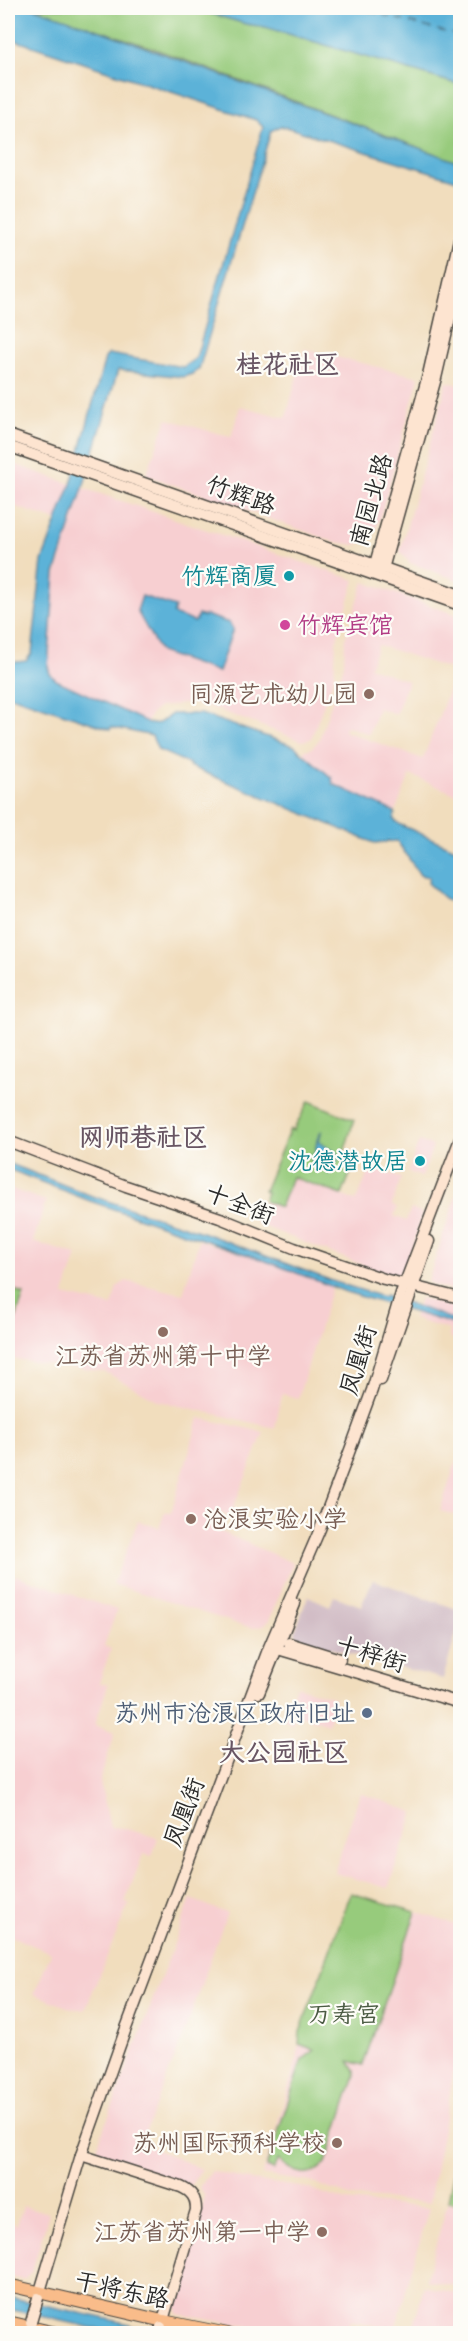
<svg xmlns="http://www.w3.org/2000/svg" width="468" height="2341" font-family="Mynerve,'LXGW WenKai TC',sans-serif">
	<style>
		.built { fill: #f7cfd1 }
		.industrial { fill: #d2bdc6 }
		.green { fill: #97cb7c; stroke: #617b54; stroke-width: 1.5 }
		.water { fill: #5bb2d8; stroke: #436e82; stroke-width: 1.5 }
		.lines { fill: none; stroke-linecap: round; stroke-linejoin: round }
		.ferry { stroke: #3c5a68; stroke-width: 1.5; stroke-dasharray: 8 6; stroke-linecap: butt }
		.secondary-casing { stroke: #494641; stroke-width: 13 }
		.primary-casing { stroke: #494641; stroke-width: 14 }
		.secondary { stroke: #fde4d0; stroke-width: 10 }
		.primary { stroke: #f9bc8a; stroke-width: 12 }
		.secondary-bridge-casing { stroke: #494641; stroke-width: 13; stroke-linecap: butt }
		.secondary-bridge { stroke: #fde4d0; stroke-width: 10 }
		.culture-dot { fill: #0f9aa8; stroke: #fdfcf7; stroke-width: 2 }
		.hotel-dot { fill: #d1479c; stroke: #fdfcf7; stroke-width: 2 }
		.education-dot { fill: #8d6e63; stroke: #fdfcf7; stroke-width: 2 }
		.service-dot { fill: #5c6f8a; stroke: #fdfcf7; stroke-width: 2 }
		.labels { text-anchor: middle; stroke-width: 4.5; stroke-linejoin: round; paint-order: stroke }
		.street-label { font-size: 24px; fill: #2b2b2b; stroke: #fdfcf7 }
		.culture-label { font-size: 24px; fill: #0d838f; stroke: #fdfcf7; text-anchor: end }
		.hotel-label { font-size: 24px; fill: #b23c85; stroke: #fdfcf7; text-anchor: start }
		.education-label { font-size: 24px; fill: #785e54; stroke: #fdfcf7; text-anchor: end }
		.service-label { font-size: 24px; fill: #4e5e75; stroke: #fdfcf7; text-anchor: end }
		.park-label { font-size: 24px; fill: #4b5b43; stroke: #fdfcf7 }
		.neighbourhood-label { font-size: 26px; font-weight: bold; fill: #685563; stroke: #fdfcf7 }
	</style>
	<rect width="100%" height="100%" fill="#fdfcf7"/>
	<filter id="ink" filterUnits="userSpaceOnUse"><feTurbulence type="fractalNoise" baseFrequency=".0167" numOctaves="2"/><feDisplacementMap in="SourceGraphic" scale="12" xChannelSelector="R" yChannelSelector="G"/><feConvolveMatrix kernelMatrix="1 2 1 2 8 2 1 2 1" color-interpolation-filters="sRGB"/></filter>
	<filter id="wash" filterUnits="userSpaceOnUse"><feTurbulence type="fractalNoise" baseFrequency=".008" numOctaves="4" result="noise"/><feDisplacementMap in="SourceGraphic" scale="24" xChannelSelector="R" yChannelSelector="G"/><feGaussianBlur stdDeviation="1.35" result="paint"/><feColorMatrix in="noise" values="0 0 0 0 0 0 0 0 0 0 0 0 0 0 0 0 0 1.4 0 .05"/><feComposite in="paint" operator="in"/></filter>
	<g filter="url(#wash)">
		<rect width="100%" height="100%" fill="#f1ddbd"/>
		<g class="built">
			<path d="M304 349 419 377 380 518 375 531 366 541 355 545 335 542 146 475 167 419 231 437 240 406 286 418Z"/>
			<path d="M447 382 460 385V479L450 519 460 522V581L410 563 400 551Z"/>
			<path d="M8 462 71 484 57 521 8 504Z"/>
			<path d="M83 488 355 580 336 642 334 677 311 739 302 741 208 706 190 703 160 707 152 713 146 723 53 678 48 667 53 584Z"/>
			<path d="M364 582 460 616V640L450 669 378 645 370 667 408 681 396 714 378 708 369 734 346 726 344 731 423 759 460 660V796L410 775 395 812 333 784 332 778 302 751 312 748 319 740 344 665 345 639Z"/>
			<path d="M419 1141 433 1146 422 1177 408 1172Z"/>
			<path d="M371 1167 401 1178 392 1205 397 1208 394 1216 406 1221 411 1209 423 1214 404 1273 393 1277 255 1223 264 1201 280 1207 292 1177 356 1201Z"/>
			<path d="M460 1184V1293L433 1285 428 1281Z"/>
			<path d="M8 1188 46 1201 33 1242 77 1255 64 1295 112 1306 117 1287 126 1281 183 1294 199 1240 266 1261 332 1287 298 1398 282 1394 275 1428 159 1401 105 1372 8 1358Z"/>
			<path d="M420 1298 460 1309V1341L449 1337 450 1330 413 1319Z"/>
			<path d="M199 1418 264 1432 230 1516 222 1513 215 1529 293 1563 269 1620 263 1626 253 1628 232 1622 113 1584 138 1521 159 1528 165 1512 171 1513Z"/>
			<path d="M460 1449V1516L440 1511Z"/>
			<path d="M15 1575 117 1610 104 1646 111 1649 99 1683 108 1685 95 1725 115 1732 100 1781 110 1827 123 1828 158 1838 152 1856 143 1854 125 1902 129 1903 85 2010 67 2007 34 1994 51 1953 8 1935V1614L13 1599 8 1597V1593Z"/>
			<path d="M296 1686 335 1698 328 1724 297 1714 292 1723 283 1719Z"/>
			<path d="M360 1793 414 1812 388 1888 334 1873Z"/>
			<path d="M191 1899 227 1913 186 2029 141 2143 202 2169 190 2186 104 2159 97 2152V2147Z"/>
			<path d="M416 1912 460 1926V2039L429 2203 352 2197 310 2182 262 2175 297 2059 299 2044 363 2065Z"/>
			<path d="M212 2171 243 2179 307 2188 347 2201 429 2208 395 2330 350 2320 346 2333H285L178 2314 176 2307 204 2200V2195L199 2187Z"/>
			<path d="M448 2201 460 2204V2287L426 2280Z"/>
			<path d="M23 2206 49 2213 32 2271 25 2279H19L8 2276V2222L17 2225Z"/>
			<path d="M424 2286 460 2294V2333H412Z"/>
		</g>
		<path class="industrial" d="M373 1580 460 1610V1620L443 1679 304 1641 297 1636 295 1631 308 1596 330 1606 334 1596 361 1606Z"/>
		<g class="green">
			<path d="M34 8H192L246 24 265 27 460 85V163L155 49Z"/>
			<path d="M309 1101 354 1120 342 1159 353 1166 342 1195 292 1177 280 1207 264 1201 267 1192 264 1191 290 1129 293 1131Z"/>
			<path d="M8 1288 24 1294 8 1342Z"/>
			<path d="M351 1893 416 1912 363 2065 349 2061 355 2071V2075L326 2163C310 2180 292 2174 278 2159L273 2170 266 2167 302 2060 315 2050 299 2044 300 2032Z"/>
			<path d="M460 2142V2204L448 2201Z"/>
		</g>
		<g class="water">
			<path d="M8 8H34L79 23 460 163V181L289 128 280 126 271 131 199 369 192 374 183 377 118 370 83 488 55 574 48 667 50 674 56 680 151 724 159 723 172 714H201L294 746 332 778 333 784 395 812 394 820 401 825 460 851V914L457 905 444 898 428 883 429 877 420 875 397 841 374 843 189 766 190 764 158 750 152 736 111 727 110 729 8 695V663L26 661 32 653 42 561 71 484 105 358 109 354 183 367 196 358 263 127 256 120 8 38Z"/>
			<path d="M192 8H460V85L265 27 246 24Z"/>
			<path d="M142 596 175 607 173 614 195 622 198 615 204 617 205 615 229 623 233 629 218 672 160 652 137 611Z"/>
			<path d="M321 1132 319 1142 340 1155 337 1157V1162H334L332 1165 334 1169 329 1174 326 1169 328 1165 324 1167 311 1160 312 1155 315 1154C317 1146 315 1139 321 1132Z"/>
			<path d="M8 1163 92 1196 202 1232 335 1282 383 1297 386 1295 460 1322V1326L346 1292 266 1261 90 1201 8 1169Z"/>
			<path d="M8 2297 130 2324V2326L162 2333H116L8 2309Z"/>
		</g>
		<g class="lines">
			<path class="ferry" d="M356 8 460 36"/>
		</g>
	</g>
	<g filter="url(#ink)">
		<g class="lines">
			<defs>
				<g id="secondary">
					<path d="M8 435 460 595"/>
					<path d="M8 446 460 605"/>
					<path d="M373 571 428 375 460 235"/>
					<path d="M377 572 383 569 436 378 460 275"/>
					<path d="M8 1141 126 1186 220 1218 294 1248 384 1279 460 1298"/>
					<path d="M381 1380 429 1241"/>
					<path d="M289 1643 340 1659"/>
					<path d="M271 1647 460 1703"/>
					<path d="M259 1693 295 1604"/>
					<path d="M81 2155 181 2187C192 2192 196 2198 196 2210L161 2327"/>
					<path d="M38 2298 81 2155 125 2031 269 1647 320 1529 347 1458 372 1390 401 1293 460 1139"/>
				</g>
				<g id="primary">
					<path d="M8 2285 163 2321 228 2334"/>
					<path d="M8 2322 60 2334"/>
				</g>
			</defs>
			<use href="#secondary" class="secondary-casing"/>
			<use href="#primary" class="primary-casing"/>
			<use href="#secondary" class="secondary"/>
			<use href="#primary" class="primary"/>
			<defs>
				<g id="secondary-bridge">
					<path d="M31 2322 38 2298"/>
					<path d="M159 2334 161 2327"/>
				</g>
			</defs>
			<use href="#secondary-bridge" class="secondary-bridge-casing"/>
			<use href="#secondary-bridge" class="secondary-bridge"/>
		</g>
	</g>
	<g class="culture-dot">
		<circle cx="289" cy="576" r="6"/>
		<circle cx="420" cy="1161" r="6"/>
	</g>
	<circle class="hotel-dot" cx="285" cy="625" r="6"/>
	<g class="education-dot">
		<circle cx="369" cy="694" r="6"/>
		<circle cx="163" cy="1332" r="6"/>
		<circle cx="191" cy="1519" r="6"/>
		<circle cx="337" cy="2143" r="6"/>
		<circle cx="322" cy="2232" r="6"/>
	</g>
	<circle class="service-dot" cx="367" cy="1713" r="6"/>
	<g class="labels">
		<g class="street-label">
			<text transform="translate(241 495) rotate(20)" y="8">竹辉路</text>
			<text transform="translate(371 500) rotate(-74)" y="8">南园北路</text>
			<text transform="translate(240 1204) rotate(21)" y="8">十全街</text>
			<text transform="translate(358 1360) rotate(-73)" y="8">凤凰街</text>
			<text transform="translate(371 1654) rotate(17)" y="8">十梓街</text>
			<text transform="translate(184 1812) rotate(-69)" y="8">凤凰街</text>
			<text transform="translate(122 2290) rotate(12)" y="8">干将东路</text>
		</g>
		<g class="culture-label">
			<text x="277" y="584">竹辉商厦</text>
			<text x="408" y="1169">沈德潜故居</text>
		</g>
		<g class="hotel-label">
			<text x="297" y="633">竹辉宾馆</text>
		</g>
		<g class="education-label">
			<text x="357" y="702">同源艺术幼儿园</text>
			<text x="163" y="1364" text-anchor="middle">江苏省苏州第十中学</text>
			<text x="203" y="1527" text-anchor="start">沧浪实验小学</text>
			<text x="325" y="2151">苏州国际预科学校</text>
			<text x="310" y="2240">江苏省苏州第一中学</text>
		</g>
		<g class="service-label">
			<text x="355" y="1721">苏州市沧浪区政府旧址</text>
		</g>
		<g class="park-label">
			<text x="344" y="2022">万寿宫</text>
		</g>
		<g class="neighbourhood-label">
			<text x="288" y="373">桂花社区</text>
			<text x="143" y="1146">网师巷社区</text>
			<text x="284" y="1761">大公园社区</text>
		</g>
	</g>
	<rect width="468" height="2341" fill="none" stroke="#fdfcf7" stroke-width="30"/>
</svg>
